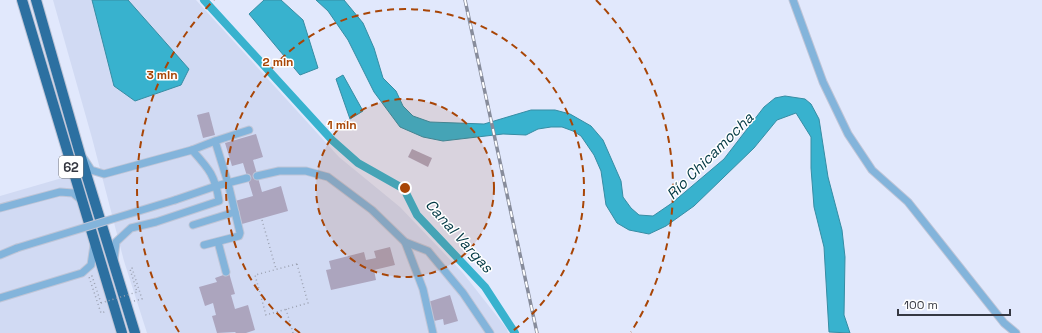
<svg xmlns="http://www.w3.org/2000/svg" width="1042" height="333" font-family="'Space Grotesk',sans-serif">
	<style>
		.built { fill: #d1daf3 }
		.water { fill: #38b2ce; stroke: #378da4 }
		.lines { fill: none; stroke-linecap: round; stroke-linejoin: round }
		.canal { stroke: #38b2ce; stroke-width: 8 }
		.building { fill: #aca5be }
		.minor-casing { stroke: #bfc5d7; stroke-width: 9 }
		.highway-casing { stroke: #bfc5d7; stroke-width: 12 }
		.path { stroke: #9ca2b2; stroke-width: 1.5; stroke-dasharray: 1 3; stroke-linecap: butt }
		.minor { stroke: #83b4db; stroke-width: 7 }
		.highway { stroke: #2c70a1; stroke-width: 10 }
		.rail-casing { stroke: #878c9b; stroke-width: 3.5 }
		.rail { stroke: #fff; stroke-width: 2; stroke-dasharray: 6; stroke-linecap: butt }
		.minor-bridge-casing { stroke: #bfc5d7; stroke-width: 9; stroke-linecap: butt }
		.path-bridge { stroke: #9ca2b2; stroke-width: 1.5; stroke-dasharray: 1 3; stroke-linecap: butt }
		.minor-bridge { stroke: #83b4db; stroke-width: 7 }
		.ring { fill: none; stroke: #a84506; stroke-width: 2; stroke-dasharray: 7 5 }
		.labels { text-anchor: middle; stroke-width: 3; stroke-linejoin: round; paint-order: stroke }
		.shield { fill: #fff; stroke: #72747b; stroke-width: 1 }
		.shield-label { font-size: 13px; font-weight: bold; fill: #353842 }
		.water-label { font-size: 15px; font-style: italic; fill: #003743; stroke: #fff }
		.centre { fill: #a84506; stroke: #fff; stroke-width: 2 }
		.ring-label { font-size: 12px; text-anchor: middle; font-weight: bold; fill: #a84506; stroke: #fff; stroke-width: 3; stroke-linejoin: round; paint-order: stroke }
	</style>
	<rect width="100%" height="100%" fill="#e1e8fc"/>
	<g class="built">
		<path d="M53 0H196L339 157 400 207 463 273 507 329 508 333H147L124 261 92 138Z"/>
		<path d="M69 176 116 333H0V196Z"/>
	</g>
	<g class="water">
		<path d="M92 0H128L189 69 181 85 135 101 114 86Z"/>
		<path d="M264 0H281L303 20 318 68 300 75 249 14Z"/>
		<path d="M316 0H344L363 23 374 48 383 78 396 91 403 106 413 116 430 122 484 124 531 110H555L570 114 591 126 603 140 621 181 623 197 631 208 639 215 653 216 672 203 724 159 764 107 775 98 785 96 805 99 811 104 819 119 828 177 842 230 845 257 844 315 850 333 829 332 824 247 814 207 811 168V137L796 113 777 120 754 148 694 206 666 226 649 234 629 230 617 223 606 205 601 171 594 155 581 136 573 131 562 127H551L538 129 526 135 503 134 443 141 423 137 400 127 374 92 348 40 328 11Z"/>
		<path d="M343 75 363 111 350 119 336 79Z"/>
	</g>
	<g class="lines">
		<path class="canal" d="M204 0 332 140 358 163 404 189 417 215 485 287 515 333"/>
	</g>
	<g class="building">
		<path d="M209 112 215 135 203 138 197 115Z"/>
		<path d="M256 134 263 157 253 160 262 192 281 186 288 211 242 224 235 201 253 196 243 163 232 166 225 143Z"/>
		<path d="M412 149 432 158 428 167 408 157Z"/>
		<path d="M390 247 395 265 374 270 376 280 331 290 326 270 331 269 329 261 364 252 366 260 376 258 374 251Z"/>
		<path d="M229 273 235 294 231 295 235 309 248 305 255 330 246 333H236L235 332 217 333 212 316 216 315 213 303 205 306 199 287 217 282 215 278Z"/>
		<path d="M450 295 458 321 444 325 443 319 434 321 428 302Z"/>
	</g>
	<g class="lines">
		<defs>
			<g id="minor">
				<path d="M793 0 823 82 848 134 872 170 908 202 1004 323 1016 333"/>
				<path d="M215 141 249 130"/>
				<path d="M192 150 215 141 228 183 235 212 193 225"/>
				<path d="M84 159 91 170 104 174 192 150C209 169 215 175 219 201L156 222 131 228 116 242 114 260"/>
				<path d="M257 176 279 171H306L328 177 372 210 405 242 423 289 433 333"/>
				<path d="M175 200 216 186 247 178"/>
				<path d="M0 208 60 192 73 193 80 199"/>
				<path d="M218 242 226 272"/>
				<path d="M405 242 428 251 463 293 490 333"/>
				<path d="M204 245 239 236 240 233 235 212"/>
				<path d="M0 255 17 248"/>
				<path d="M0 298 82 273 91 265 94 245"/>
			</g>
			<g id="highway">
				<path d="M22 0 122 333"/>
				<path d="M36 0 80 154 135 333"/>
			</g>
		</defs>
		<use href="#minor" class="minor-casing"/>
		<use href="#highway" class="highway-casing"/>
		<g class="path">
			<path d="M262 220 276 269"/>
			<path d="M297 264 308 303 266 315 255 275Z"/>
			<path d="M134 301 142 299 132 268 130 269 137 292"/>
			<path d="M101 303 92 276 89 277 101 313 107 311"/>
			<path d="M286 309 293 333"/>
		</g>
		<use href="#minor" class="minor"/>
		<use href="#highway" class="highway"/>
		<defs>
			<path id="rail" d="M465 0 537 333"/>
		</defs>
		<use href="#rail" class="rail-casing"/>
		<use href="#rail" class="rail"/>
		<defs>
			<path id="minor-bridge" d="M17 248 175 200"/>
		</defs>
		<use href="#minor-bridge" class="minor-bridge-casing"/>
		<path class="path-bridge" d="M101 303 137 292"/>
		<use href="#minor-bridge" class="minor-bridge"/>
	</g>
	<circle cx="405" cy="188" r="89" fill="#a84506" fill-opacity=".12"/>
	<g class="ring">
		<circle cx="405" cy="188" r="89"/>
		<path d="M300 333A179 179 0 1 1 510 333"/>
		<path d="M179 332A268 268 0 0 1 214 0M596 0A268 268 0 0 1 631 332"/>
	</g>
	<g class="labels">
		<rect class="shield" x="59" y="156" width="24" height="22" rx="3"/>
		<g class="shield-label">
			<text x="71" y="172">62</text>
		</g>
		<g class="water-label">
			<text transform="translate(710 156) rotate(-45)" y="5">Río Chicamocha</text>
			<text transform="translate(459 236) rotate(48)" y="5">Canal Vargas</text>
		</g>
	</g>
	<circle cx="405" cy="188" r="6" class="centre"/>
	<g class="ring-label">
		<text x="278" y="66">2 min</text>
		<text x="162" y="79">3 min</text>
		<text x="342" y="129">1 min</text>
	</g>
	<path d="M898 309v6h112v-6" fill="none" stroke="#353842" stroke-width="2"/>
	<text x="904" y="309" font-size="12" fill="#353842" stroke="#ffffff" stroke-width="3" paint-order="stroke">100 m</text>
</svg>
